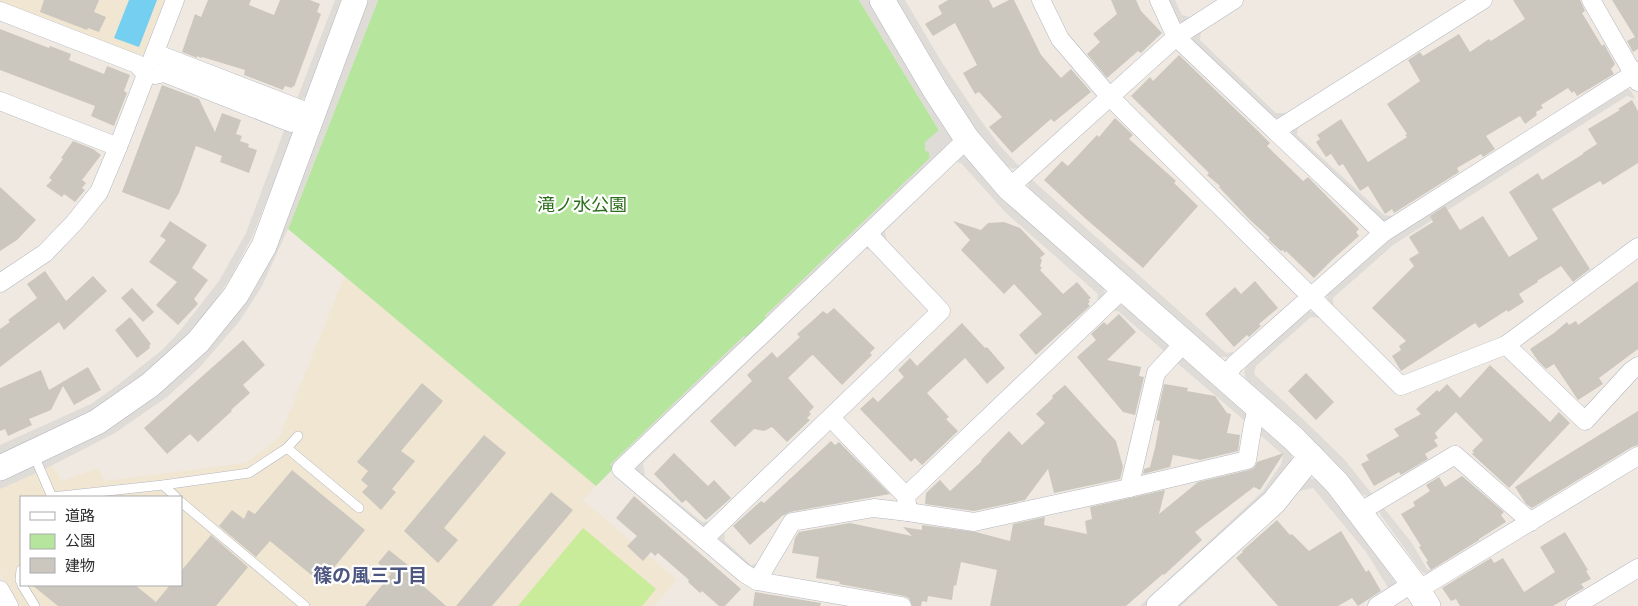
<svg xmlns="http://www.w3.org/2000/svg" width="1638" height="606" font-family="Karla,'Noto Sans JP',sans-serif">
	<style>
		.education { fill: #f0e6d1; fill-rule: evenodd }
		.green { fill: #b6e59e }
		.pitch { fill: #c9ec9a }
		.plaza { fill: #dfdcd8 }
		.water { fill: #75cff0 }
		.building { fill: #cbc7bf }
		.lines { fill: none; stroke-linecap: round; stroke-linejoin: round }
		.lane-casing { stroke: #b4b7c1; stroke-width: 10 }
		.street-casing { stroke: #b4b7c1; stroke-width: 19 }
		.secondary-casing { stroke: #b4b7c1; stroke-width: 26 }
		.lane { stroke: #fff; stroke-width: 9 }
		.street { stroke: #fff; stroke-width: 18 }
		.secondary { stroke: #fff; stroke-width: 25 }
		.labels { text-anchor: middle; stroke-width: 4.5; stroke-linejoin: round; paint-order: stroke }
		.park-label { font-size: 18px; fill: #2c6e1b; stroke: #fff }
		.neighbourhood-label { font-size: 19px; font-weight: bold; fill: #4d5680; stroke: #fff }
	</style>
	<rect width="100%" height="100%" fill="#efe9e1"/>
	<g class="education">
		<path d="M0 0H166L147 52 137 57 0 4Z"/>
		<path d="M345 275 596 486 583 500 677 580 654 606H18L0 573V489L52 465 62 481 98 468 104 481 246 463 279 438ZM21 497H181V585H21Z"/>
	</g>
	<path class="green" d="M378 0H859L939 130 929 151 930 158 765 316 768 320 747 340 744 336 611 464 614 468 596 486 288 229Z"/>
	<path class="pitch" d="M583 528 656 589 642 606H518Z"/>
	<g class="plaza">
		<path d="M335 0H343L308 94 302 100 297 99Z"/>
		<path d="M367 0H378L288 229 262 286 239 322 199 368 167 397 115 433 41 471 0 489V479L111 426 145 404 163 389 224 326Z"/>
		<path d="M859 0H870L927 96 952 134 954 139 953 143 772 314 776 318 746 347 743 344 614 468 610 465 744 336 748 340 768 320 765 316 930 158 929 152 925 151V142L939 130Z"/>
		<path d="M894 0H905L941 61 979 118 1000 146 1018 165 1022 166 1013 169 1005 165 972 125Z"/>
		<path d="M1166 0H1175L1182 15 1193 18 1182 23 1176 20Z"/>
		<path d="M1201 30 1200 40 1276 113H1289L1275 120 1192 41 1193 37Z"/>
		<path d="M157 70 298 123 252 237 231 277 210 308 175 348 153 368 93 412 0 455V445L91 404 119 384 162 350 180 331 219 281 246 233 285 128 161 79 151 84Z"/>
		<path d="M1628 89 1631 91 1635 99 1627 96 1393 245 1333 298 1334 310 1328 302 1327 296 1328 293 1388 240Z"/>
		<path d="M1298 126 1297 135 1384 215 1394 216 1384 222 1290 134Z"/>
		<path d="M962 154 965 155 1104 287 1105 295 1097 304 1098 294 1006 213 961 163 956 162 885 231 887 241 880 233Z"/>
		<path d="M1030 178 1226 353 1235 352 1228 357H1219L1031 191 1028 187Z"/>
		<path d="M866 245 875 251 865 249 643 463 645 476 702 522 712 521 704 528H699L636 474V468L638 463Z"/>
		<path d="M1122 304 1170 346 1165 352 1118 311H1113L1118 306Z"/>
		<path d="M1309 311 1315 313 1320 318 1311 317 1256 366 1254 374 1307 423 1344 459 1373 495 1370 497 1362 494 1337 466 1301 429 1246 380 1244 372 1246 366 1306 312Z"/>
		<path d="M1183 357 1245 410 1248 417 1245 421 1176 362Z"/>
		<path d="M1262 427 1290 451 1292 456 1290 466 1265 499 1149 606H1140L1263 491 1281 464 1283 455 1257 432Z"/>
		<path d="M1308 478 1317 479 1320 482 1381 559 1395 582V584L1389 589 1366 552 1313 488 1299 491 1267 526 1181 606H1173Z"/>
		<path d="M1383 507 1412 543 1427 569 1434 571 1426 574 1421 571 1380 514V511Z"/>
		<path d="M724 532 725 541 751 565 762 563 754 570 718 542 719 537Z"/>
	</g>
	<path class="water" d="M129 0H157L139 47 114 38Z"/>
	<g class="building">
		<path d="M44 0H99L94 12 106 17 99 32 88 28 87 30 40 12Z"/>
		<path d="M208 0H251L249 5 274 15 280 0H310L320 4 317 12 321 14 294 87 292 86V88L285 86 283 90 244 75 245 70 202 57 201 58 197 56V58L182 52 195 14 201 17Z"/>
		<path d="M948 0H989L993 8 1009 0H1014L1041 55 1061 78 1071 69 1091 92 1054 122 1051 119 1012 153 989 127 1002 117 979 92 975 94 963 73 977 65 955 23 933 36 925 24 942 14 938 6Z"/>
		<path d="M1111 0H1136L1141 11 1162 33 1141 53 1138 51 1107 78 1087 54 1100 42 1093 34 1117 14Z"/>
		<path d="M1513 0H1580L1585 11 1582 13 1602 46 1604 44 1615 64 1611 69 1614 74 1577 96 1574 91 1572 93 1568 88 1541 105 1543 108 1536 112 1537 115 1525 124 1520 116 1486 136 1495 149 1483 157 1481 154 1457 168 1459 172 1394 213 1392 209 1385 214 1368 186 1360 191 1343 164 1339 166 1331 154 1326 157 1316 142 1320 139 1317 135 1341 119 1368 162 1407 137 1405 135 1407 134 1387 104 1420 81 1408 60 1420 52 1423 56 1459 34 1470 52 1489 39 1491 41 1525 19Z"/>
		<path d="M1612 0H1638V49L1633 52 1627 41 1635 37Z"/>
		<path d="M0 29 49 48 50 46 71 54 69 60 104 74 107 66 130 75 124 91 127 93 114 126 91 116 95 106 0 70Z"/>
		<path d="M1179 55 1258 131 1270 143 1267 146 1303 181 1308 177 1359 229 1356 232 1359 236 1333 259 1314 278 1286 251 1285 253 1283 250 1281 251 1269 240 1268 239 1270 238 1250 220 1219 187 1220 186 1207 175 1209 173 1131 96 1150 77 1153 81Z"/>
		<path d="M162 85 199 99 215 132 222 113 241 120 236 134 242 136 240 141 249 144 248 147 257 150 249 173 220 162 222 156 196 146 179 193 169 210 122 192Z"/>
		<path d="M1632 100 1638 111V163L1603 185 1600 181 1552 209 1590 269 1573 282 1561 266 1537 281 1538 282 1519 294 1524 302 1508 312 1507 310 1479 328 1475 323 1401 371 1392 356 1401 350 1399 346 1406 341 1372 308 1414 266 1409 259 1419 253 1409 237 1433 222 1430 216 1445 206 1460 230 1483 216 1509 257 1538 239 1509 192 1538 173 1542 180 1583 154V153L1597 144 1588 129 1620 110 1618 109Z"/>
		<path d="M1115 118 1133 135 1129 139 1176 181 1174 183 1198 206 1143 268 1086 219 1044 180 1062 161 1068 166 1097 135 1099 137Z"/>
		<path d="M73 141 93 149 101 155 82 180 86 183 82 188 85 190 75 202 64 194 62 197 46 186 52 180 49 178 63 159 61 158Z"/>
		<path d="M0 187 36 220 17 240 0 251Z"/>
		<path d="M170 221 207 245 192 268 208 280 194 299 198 304 178 325 156 305 177 282 149 262 166 240 160 236Z"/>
		<path d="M953 221 981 230 988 223 1004 222 1020 228 1045 254 1040 258 1042 260 1040 266 1042 268 1040 270 1063 294 1077 282 1091 298 1088 300 1090 301 1088 304 1090 306 1036 355 1019 335 1042 314 1014 284 1004 294 961 250 970 240Z"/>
		<path d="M45 271 66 301 93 276 107 291 64 330 59 322 0 367V329L10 322 8 320 37 298 27 284Z"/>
		<path d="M1255 281 1278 308 1259 324 1261 326 1249 337 1247 335 1234 347 1205 314 1235 287 1241 294Z"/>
		<path d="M1638 281V349L1599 378 1603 384 1578 400 1554 364 1546 369 1538 361 1530 349 1554 333 1567 322 1569 325 1576 321 1578 325Z"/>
		<path d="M132 288 154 312 143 322 121 298Z"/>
		<path d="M834 308 875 348 870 353 872 355 842 385 813 355 811 356 788 378 814 407 809 412 811 414 807 418 810 420 787 442 772 427 764 431 754 429 735 447 710 421 752 381 747 375 772 352 777 358 800 337 797 334 811 322 823 311 827 314Z"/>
		<path d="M1119 314 1136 332 1107 360 1141 367 1139 376 1144 377 1135 415 1123 412 1077 357 1096 340 1091 334 1104 322 1107 325Z"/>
		<path d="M130 317 151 344 149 346 150 348 137 358 115 330Z"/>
		<path d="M962 323 985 348 987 347 1005 368 987 384 965 358 927 393 949 417 946 419 958 431 922 465 915 458 911 462 860 409 873 397 878 402 904 377 898 370 910 358 917 366Z"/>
		<path d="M243 340 265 365 243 385 250 393 231 410 232 411 198 442 190 434 167 454 144 428Z"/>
		<path d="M1490 365 1550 422 1559 412 1570 423 1509 488 1472 454 1474 452 1472 451 1483 440 1456 412 1435 433 1438 438 1434 440 1438 446 1425 454 1428 459 1401 475 1399 472 1374 486 1361 464 1369 460 1366 455 1399 436 1394 429 1421 414 1416 409 1437 390 1439 392 1447 384 1460 398Z"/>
		<path d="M88 367 101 390 74 405 63 386 51 410 29 419 32 425 8 436 5 429 0 431V388L41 370 49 390Z"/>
		<path d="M1306 373 1334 402 1316 420 1288 391Z"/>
		<path d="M422 383 443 401 401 451 415 461 392 489 396 492 381 510 362 492 368 486 361 480 368 471 357 462Z"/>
		<path d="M1164 384 1188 388 1187 391 1215 396 1227 413 1231 414 1227 433 1240 435 1238 451 1200 460 1173 455 1170 467 1143 474 1144 469 1150 467 1155 448 1160 421 1156 420Z"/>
		<path d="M1065 385 1116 441 1123 467 1120 479 1054 493 1048 469 1025 500 974 511 925 504 926 493 940 480 950 491 982 461 981 460 1009 431 1022 445 1045 423 1036 414 1053 398 1052 396Z"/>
		<path d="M1638 411V445L1632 447 1532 508 1526 504 1515 487Z"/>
		<path d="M484 435 506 453 444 528 458 540 438 563 404 531Z"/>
		<path d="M831 441 835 445 839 442 890 494 790 512 782 516 750 545 733 526 761 501 764 503Z"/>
		<path d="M674 453 708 486 714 480 731 498 706 520 686 500 682 503 654 474Z"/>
		<path d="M1284 453 1260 490 1254 487 1195 532 1202 540 1164 575 1163 574 1126 606H990L997 570 961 562 956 586 954 585 952 600 928 596 927 602 922 601 921 606H912L909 598 904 596 839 584 840 582 816 578 819 557 792 553 795 538 799 532 850 523 912 536 903 527 922 530V525L976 532 1010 541 1013 524 1045 517 1044 525 1087 534 1085 521 1092 519 1090 507 1165 490 1159 514 1198 482 1249 470 1254 468 1257 462Z"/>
		<path d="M292 470 365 530 321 583 270 541 256 557 219 526 232 510 244 519 248 510 255 514Z"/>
		<path d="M1462 476 1504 512 1501 515 1506 522 1479 539V540L1431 570 1426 562 1428 561 1419 547 1421 546 1401 514 1415 506 1413 502 1430 491 1426 485 1439 477 1445 487Z"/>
		<path d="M551 492 573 510 492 606H456Z"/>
		<path d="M634 496 741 589 725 606H719L702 591 700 593 688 582 689 580 658 553 655 556 651 552 643 561 627 546 637 536 616 518Z"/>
		<path d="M1277 520 1290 535 1292 534 1309 551 1341 531 1366 572 1369 570 1381 591 1358 606 1352 598 1338 606H1278L1236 558 1243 552 1242 551Z"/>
		<path d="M1565 532 1588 570 1586 571 1591 579 1581 584 1584 588 1553 606H1460L1456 599 1451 601 1442 588 1491 558 1494 563 1503 558 1524 592 1555 572 1540 547Z"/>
		<path d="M211 535 248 567 216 606H58L32 585H135L156 602 170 585H181V571Z"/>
		<path d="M389 550 425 579 421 584 446 606H365L391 574 378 563Z"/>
		<path d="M755 592 821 603 820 606H753Z"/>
	</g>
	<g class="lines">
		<defs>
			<g id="lane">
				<path d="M287 448 359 508"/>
				<path d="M33 453 52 497 163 485 249 473 287 448 298 436"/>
				<path d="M163 485 176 497"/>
				<path d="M181 502 305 606"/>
				<path d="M21 570 20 580 21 582"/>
				<path d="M22 585 35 606"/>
			</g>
			<g id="street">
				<path d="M1041 0 1060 39 1109 96 1401 386 1506 345 1638 247"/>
				<path d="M1159 0 1176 37 1383 233"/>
				<path d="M1591 0 1638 82"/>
				<path d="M0 11 137 64 142 70"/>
				<path d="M155 53 313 114"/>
				<path d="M155 75 164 73 291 123"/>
				<path d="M0 101 118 147"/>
				<path d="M1275 131 1483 0"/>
				<path d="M1009 188 1176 37 1234 0"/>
				<path d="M0 283 45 253 74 223 99 192 118 147 175 0"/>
				<path d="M1506 345 1585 421 1631 371 1638 366"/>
				<path d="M1224 377 1235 364 1383 233 1638 71"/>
				<path d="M831 418 906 496"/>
				<path d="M1129 488 1156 373 1184 343"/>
				<path d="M908 512 974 522 1129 488 1247 460 1253 424 1258 405"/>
				<path d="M1358 513 1455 455 1531 522"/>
				<path d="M704 539 941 311 868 234"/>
				<path d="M757 581 744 573 621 469 967 139"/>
				<path d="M0 590 9 606"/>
				<path d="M1418 590 1638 456"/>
				<path d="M902 606 757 581 792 522 874 508 908 512 906 496 1123 289"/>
				<path d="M1377 606 1413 583"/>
				<path d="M1575 606 1638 568"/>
			</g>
			<g id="secondary">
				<path d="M882 0 935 90 967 139 1009 188 1293 438 1337 483 1413 583 1428 606"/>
				<path d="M0 468 97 422 150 385 198 342 236 295 264 246 355 0"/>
				<path d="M1159 606 1274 502 1311 456"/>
			</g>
		</defs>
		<use href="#lane" class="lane-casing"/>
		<use href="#street" class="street-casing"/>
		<use href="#secondary" class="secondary-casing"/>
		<use href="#lane" class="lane"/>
		<use href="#street" class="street"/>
		<use href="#secondary" class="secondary"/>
	</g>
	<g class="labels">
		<g class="park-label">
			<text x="582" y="211">滝ノ水公園</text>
		</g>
		<g class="neighbourhood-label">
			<text x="370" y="582">篠の風三丁目</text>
		</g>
	</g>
	<rect x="20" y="496" width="162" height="90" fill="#ffffff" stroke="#ababab"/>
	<rect x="30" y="512" width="25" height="8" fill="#ffffff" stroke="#ababab"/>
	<text x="65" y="521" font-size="15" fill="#2e2e2e">道路</text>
	<rect x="30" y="534" width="25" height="15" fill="#b6e59e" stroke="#ababab"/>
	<text x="65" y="546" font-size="15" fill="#2e2e2e">公園</text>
	<rect x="30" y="558" width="25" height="15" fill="#cbc7bf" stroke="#ababab"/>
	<text x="65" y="571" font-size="15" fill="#2e2e2e">建物</text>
</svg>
